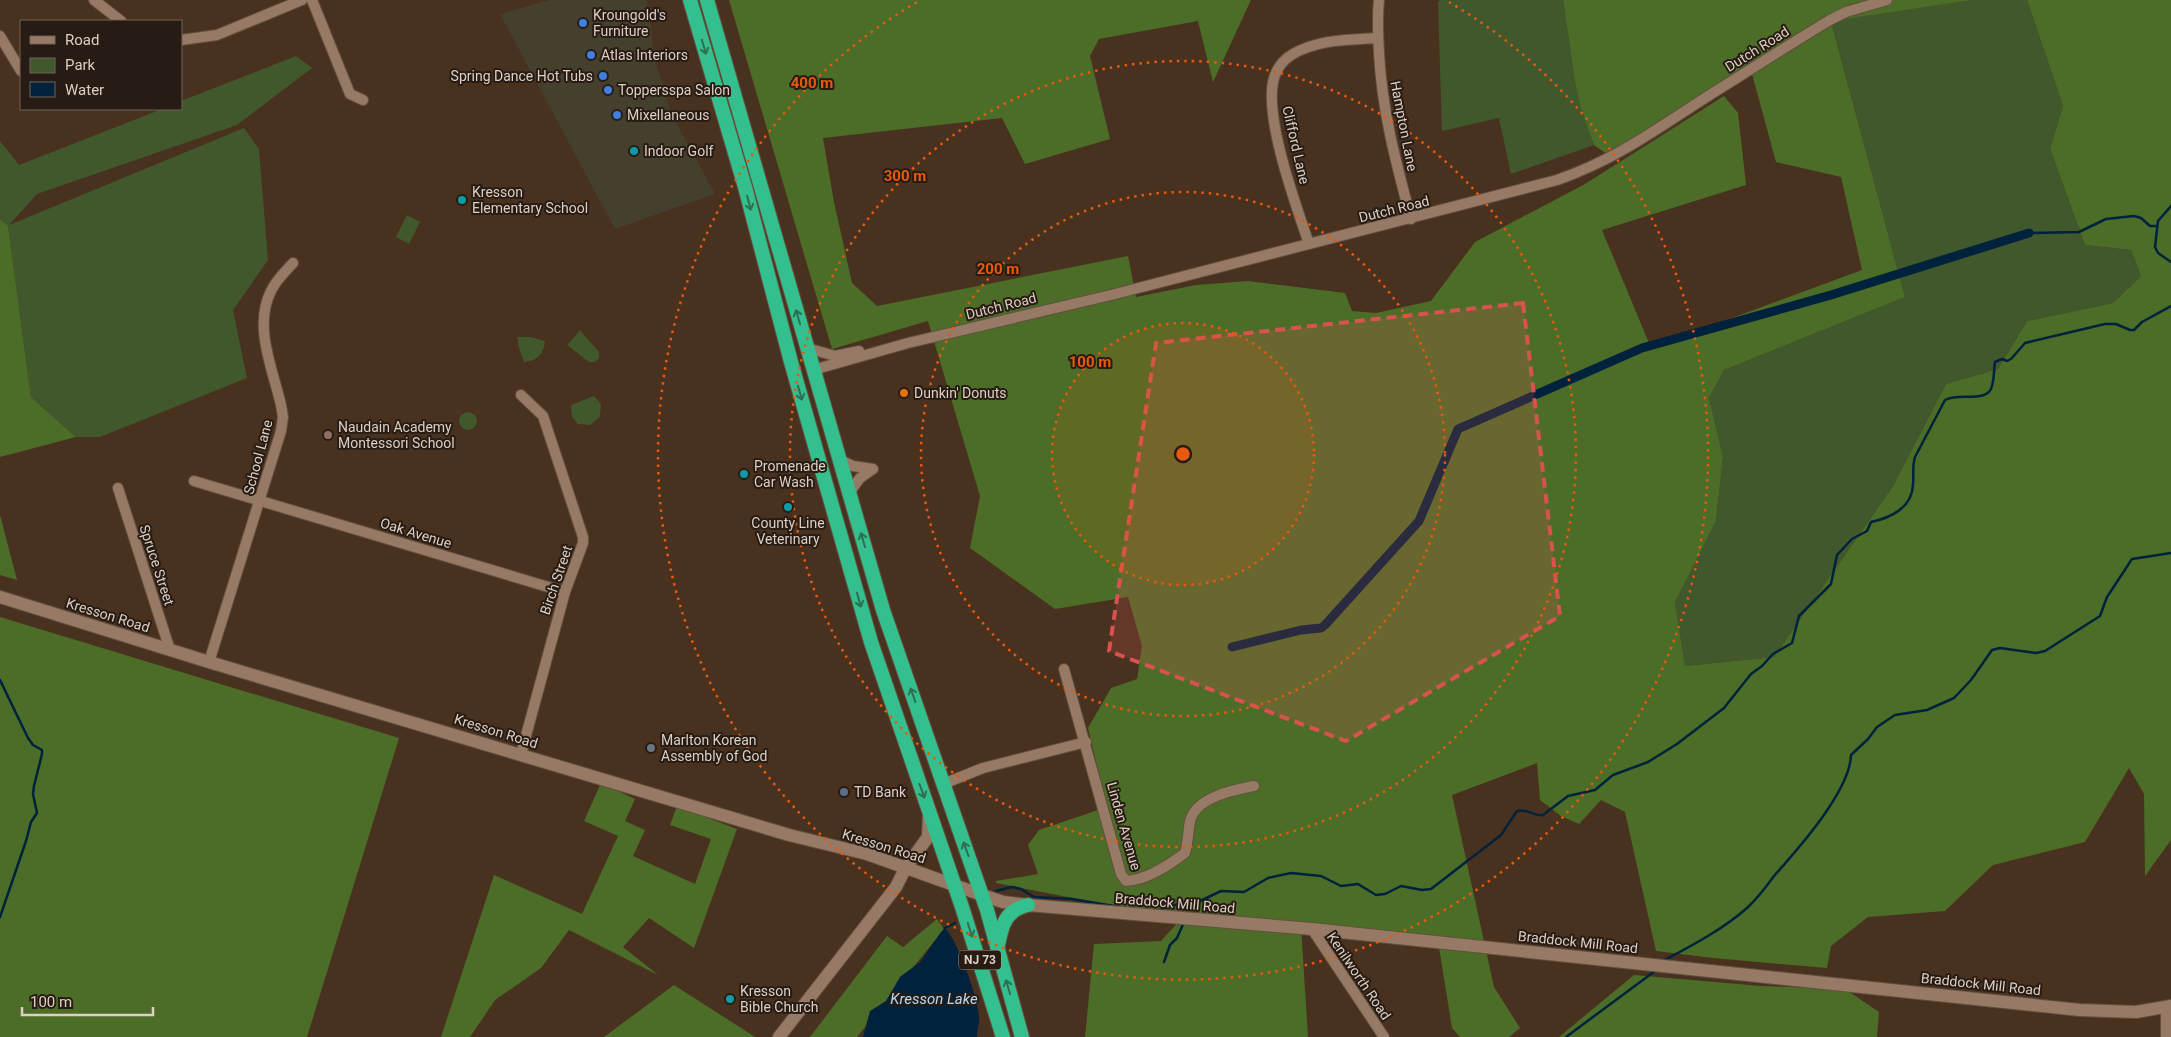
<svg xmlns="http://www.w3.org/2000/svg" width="2171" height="1037" font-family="Roboto,sans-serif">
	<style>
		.commercial { fill: #453f2d }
		.green { fill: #41572c }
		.forest { fill: #4c6d27 }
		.water { fill: #00223c }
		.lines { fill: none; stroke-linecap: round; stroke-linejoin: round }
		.stream { stroke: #00223c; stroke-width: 2.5 }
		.canal { stroke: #00223c; stroke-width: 9 }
		.minor-casing { stroke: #644f3f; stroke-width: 12 }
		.tertiary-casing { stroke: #644f3f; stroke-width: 14 }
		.secondary-casing { stroke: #644f3f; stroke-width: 14 }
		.trunk-casing { stroke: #644f3f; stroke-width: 16 }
		.minor { stroke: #967a65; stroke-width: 10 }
		.tertiary { stroke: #967a65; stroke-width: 12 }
		.secondary { stroke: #967a65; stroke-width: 12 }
		.trunk { stroke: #34c08e; stroke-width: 14 }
		.oneway { stroke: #2e6e51 }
		.marked { fill: #d8524f; fill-opacity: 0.2; stroke: #d8524f; stroke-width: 4; stroke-dasharray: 10 6; stroke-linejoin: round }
		.ring { fill: none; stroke: #e8590c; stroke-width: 2.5; stroke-dasharray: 2.5 5 }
		.shop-dot { fill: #3f7fe0; stroke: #271c14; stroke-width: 2 }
		.culture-dot { fill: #0f9aa8; stroke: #271c14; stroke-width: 2 }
		.food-dot { fill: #e8710a; stroke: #271c14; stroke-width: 2 }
		.education-dot { fill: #8d6e63; stroke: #271c14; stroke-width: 2 }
		.worship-dot { fill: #6b7280; stroke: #271c14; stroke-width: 2 }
		.service-dot { fill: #5c6f8a; stroke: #271c14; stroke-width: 2 }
		.labels { text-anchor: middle; stroke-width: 4; stroke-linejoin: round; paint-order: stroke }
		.shield { fill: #271c14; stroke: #a7998e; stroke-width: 1 }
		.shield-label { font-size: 12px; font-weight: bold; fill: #decec3 }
		.poi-label { font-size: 14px; fill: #decec3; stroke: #271c14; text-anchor: start }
		.street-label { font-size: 14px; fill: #decec3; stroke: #271c14 }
		.water-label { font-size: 15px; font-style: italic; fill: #b5d7f4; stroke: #271c14 }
		.centre { fill: #e8590c; stroke: #271c14; stroke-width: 2.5 }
		.ring-label { font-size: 15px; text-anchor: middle; font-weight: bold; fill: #e8590c; stroke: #271c14; stroke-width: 4; stroke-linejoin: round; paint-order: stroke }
	</style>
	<rect width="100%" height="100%" fill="#49311f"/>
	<path class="commercial" d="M549 0H647L655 60 671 113 715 194 615 229 500 14Z"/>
	<g class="green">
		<path d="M1440 0H1563L1575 82 1594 145 1511 174 1499 118 1442 131 1438 2Z"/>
		<path d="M1973 0H2027L2063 106 2050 149 2085 245 2131 250 2141 276 2113 303 2027 321 1998 369 1946 384 1893 486 1774 657 1685 666 1675 602 1716 521 1723 457 1709 398 1724 370 1905 297 1831 20Z"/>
		<path d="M296 56 312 68 237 125 37 194 9 225 244 128 259 149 268 260 233 310 247 378 100 437H76L31 397 8 227 0 219V141L19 165 162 109H181V101Z"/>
		<path d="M407 215 420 222 409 244 396 237Z"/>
		<path d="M580 330 599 352V358L595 362H589L567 345Z"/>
		<path d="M517 337H531L545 341C544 354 537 361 524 362L519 348Z"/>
		<path d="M594 396 601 404 600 417 590 425 578 424 572 417 571 405Z"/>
		<circle cx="468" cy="421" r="9"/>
	</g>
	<g class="forest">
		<path d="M729 0H1251L1213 82 1198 21 1099 39 1090 56 1110 139 1025 164 1002 118 823 138 834 202 852 283 877 306 1128 256 1136 297 1196 285 1248 281 1345 293 1352 311 1376 313 1431 301 1475 242 1585 184 1724 96 1738 113 1746 185 1602 230 1651 348 1862 270 1841 177 1776 162 1752 74 1607 154 1594 145 1581 108 1575 82 1563 0H1973L1831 21 1905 297 1724 370 1709 398 1723 457 1716 521 1675 602 1685 666 1774 657 1893 486 1946 384 1998 369 2027 321 2113 303 2141 276 2131 250 2085 245 2050 149 2063 106 2027 0H2171V840L2145 876 2144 794 2129 768 2085 842 1993 865 1945 911 1868 917 1831 946 1827 968 1713 958 1656 951 1625 812 1601 800 1579 824 1561 816 1540 800 1537 763 1452 795 1494 987 1520 1028 1509 1037H1460L1452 1028 1438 941 1301 927 1308 1037H1085L1094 944 1161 941 1181 919 996 883V881L1038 874 1028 845 1039 830 1107 807 1088 728 1111 688 1137 679 1142 646 1128 597 1055 609 970 548 980 496 928 321 832 349Z"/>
		<path d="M0 219 8 226 31 397 76 437 0 457Z"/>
		<path d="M0 515 17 580 0 575Z"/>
		<path d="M0 617 399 738 307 1037H0Z"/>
		<path d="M601 783 635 799 625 821 645 830 633 856 695 884 711 839 670 825 677 806 737 829 694 948 649 918 623 947 658 975 569 930 541 968 495 1000 470 1037H441L494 875 582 914 618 836 584 821Z"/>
		<path d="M937 919 944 929 857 1037H810L887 936 903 947Z"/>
		<path d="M1634 975 1761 986 1845 989 1879 1012 1877 1037H1559Z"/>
		<path d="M674 985 755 1037H604Z"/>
	</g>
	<path class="water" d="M945 929C957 937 980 1004 979 1018 979 1025 977 1030 977 1037H863L870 1011 886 1001 900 977 920 962 941 932Z"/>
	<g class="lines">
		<g class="stream">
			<path d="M2171 206 2158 221 2155 247 2158 253 2171 262"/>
			<path d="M2029 233 2079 232 2106 219 2134 216 2141 218 2150 226H2157"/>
			<path d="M0 680 28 738 33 745 42 750V754L34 786 33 794 37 813 31 822 26 841 0 917"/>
			<path d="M996 891 1012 887 1021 889 1034 897 1072 899 1120 907"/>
			<path d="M1157 911 1173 905 1198 902 1221 891 1244 892 1268 878 1291 873 1321 876 1341 886 1358 884 1376 895 1385 894 1401 886 1422 890 1431 889 1501 835 1517 811C1528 808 1534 817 1543 815L1568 796 1595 790 1613 775 1648 762 1677 744 1724 708 1751 674 1762 666 1773 654 1792 643 1799 616 1831 584 1837 555 1852 539 1867 531 1871 522C1890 518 1912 508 1913 485 1914 475 1912 467 1915 457L1945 400C1958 392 1988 404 1992 386 1994 379 1994 370 1995 362L2002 359 2007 361 2011 359 2025 343 2105 324H2116L2130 330H2134L2142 322 2171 306"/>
			<path d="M944 932 945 928 955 923"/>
			<path d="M1663 961C1691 946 1722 930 1747 908 1757 899 1766 887 1774 876 1798 849 1850 791 1851 755L1868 739 1877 727 1895 715 1927 710 1954 698 1971 680 1992 650 2000 648 2036 653 2045 651 2100 616 2107 597 2132 559 2171 553"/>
			<path d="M1164 962 1170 945 1177 938 1184 922"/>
			<path d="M1566 1037 1655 971"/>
		</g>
		<path class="canal" d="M1232 647 1301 630 1321 628 1325 625 1419 521 1458 429 1642 348 1831 295 2029 233"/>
		<defs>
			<g id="minor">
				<path d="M94 0 121 21"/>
				<path d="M312 0 350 94 363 100"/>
				<path d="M1379 0C1377 18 1378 35 1379 53 1382 111 1396 163 1411 219"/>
				<path d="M0 36 21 71"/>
				<path d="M181 40 217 35 302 0"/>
				<path d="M1309 244C1296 205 1263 116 1274 78 1277 68 1284 59 1293 54 1319 39 1349 40 1378 38"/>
				<path d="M807 348 835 356 859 351"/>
				<path d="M813 370 908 343 1111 295 1557 180C1618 159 1662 125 1716 91 1754 67 1792 43 1830 20L1846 12 1887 0"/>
				<path d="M521 395 543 416 583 537V543L565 592 521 754"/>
				<path d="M840 460 853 466 873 469 860 478 849 493"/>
				<path d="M194 481 565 592"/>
				<path d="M118 488 170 650"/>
				<path d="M209 662 281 431 283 417 281 405C273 370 253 326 271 291 276 280 285 272 293 263"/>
				<path d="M1064 669 1121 874 1126 881C1147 880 1169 865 1185 853 1188 842 1188 832 1190 821 1196 797 1233 790 1254 786"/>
				<path d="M943 784 983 768 1086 742"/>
				<path d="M1312 929 1384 1037"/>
				<path d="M2166 1008V1037"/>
			</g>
			<g id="tertiary">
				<path d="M982 895 1003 902 1028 905 1312 929 2080 1010 2136 1012 2171 1006"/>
				<path d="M779 1037 896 887 906 867"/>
			</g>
			<g id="secondary">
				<path d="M0 597 209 662 789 835 867 854 982 895"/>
				<path d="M906 867 928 837 929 814"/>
			</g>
			<g id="trunk">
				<path d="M690 0 745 187 791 362 871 642 962 907 1003 1037"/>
				<path d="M707 0 883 610 987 910 1022 1037"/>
				<path d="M998 945C1002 924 1006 910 1028 905"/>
			</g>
		</defs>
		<use href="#minor" class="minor-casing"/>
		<use href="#tertiary" class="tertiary-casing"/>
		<use href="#secondary" class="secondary-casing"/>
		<use href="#trunk" class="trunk-casing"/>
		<use href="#minor" class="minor"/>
		<use href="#tertiary" class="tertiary"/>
		<use href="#secondary" class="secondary"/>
		<use href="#trunk" class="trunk"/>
	</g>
	<defs><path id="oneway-shaft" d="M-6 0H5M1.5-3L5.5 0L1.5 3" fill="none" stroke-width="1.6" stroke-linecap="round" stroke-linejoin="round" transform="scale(1.25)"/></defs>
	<g class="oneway">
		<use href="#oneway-shaft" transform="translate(704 47) rotate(73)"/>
		<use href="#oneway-shaft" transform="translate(749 203) rotate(75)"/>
		<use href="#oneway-shaft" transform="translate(798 317) rotate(-106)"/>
		<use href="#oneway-shaft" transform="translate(800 393) rotate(74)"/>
		<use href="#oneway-shaft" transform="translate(863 540) rotate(-106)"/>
		<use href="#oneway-shaft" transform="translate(859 600) rotate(74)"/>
		<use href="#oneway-shaft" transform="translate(913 695) rotate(-109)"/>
		<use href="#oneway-shaft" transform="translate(922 791) rotate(70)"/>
		<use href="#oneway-shaft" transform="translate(966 849) rotate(-110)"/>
		<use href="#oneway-shaft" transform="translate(970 930) rotate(72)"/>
		<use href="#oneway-shaft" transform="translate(1008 987) rotate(-106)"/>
	</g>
	<path class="marked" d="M1523 303 1560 616 1346 741 1109 651 1156 343Z"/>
	<circle cx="1183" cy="454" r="131" fill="#e8590c" fill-opacity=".12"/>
	<g class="ring">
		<circle cx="1183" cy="454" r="131"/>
		<circle cx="1183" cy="454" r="262"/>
		<circle cx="1183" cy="454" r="393"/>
		<path d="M1449 2A525 525 0 1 1 917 2"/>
	</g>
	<g class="shop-dot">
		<circle cx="583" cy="23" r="5"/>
		<circle cx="591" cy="55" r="5"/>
		<circle cx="603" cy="76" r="5"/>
		<circle cx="608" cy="90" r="5"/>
		<circle cx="617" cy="115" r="5"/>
	</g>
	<g class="culture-dot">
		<circle cx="634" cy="151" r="5"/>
		<circle cx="462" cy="200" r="5"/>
		<circle cx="744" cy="474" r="5"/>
		<circle cx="788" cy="507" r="5"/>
		<circle cx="730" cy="999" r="5"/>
	</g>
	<circle class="food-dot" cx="904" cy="393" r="5"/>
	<circle class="education-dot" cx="328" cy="435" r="5"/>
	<circle class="worship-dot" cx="651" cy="748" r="5"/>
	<circle class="service-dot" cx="844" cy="792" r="5"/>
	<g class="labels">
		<rect class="shield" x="959" y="950.5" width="42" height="19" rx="4"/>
		<g class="shield-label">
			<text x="980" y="964">NJ 73</text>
		</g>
		<g class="poi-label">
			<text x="593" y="20">Kroungold's<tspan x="593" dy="16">Furniture</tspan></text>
			<text x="601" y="60">Atlas Interiors</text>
			<text x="593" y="81" text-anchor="end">Spring Dance Hot Tubs</text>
			<text x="618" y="95">Toppersspa Salon</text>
			<text x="627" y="120">Mixellaneous</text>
			<text x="644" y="156">Indoor Golf</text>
			<text x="472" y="197">Kresson<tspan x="472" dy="16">Elementary School</tspan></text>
			<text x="914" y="398">Dunkin' Donuts</text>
			<text x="338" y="432">Naudain Academy<tspan x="338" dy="16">Montessori School</tspan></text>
			<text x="754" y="471">Promenade<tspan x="754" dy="16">Car Wash</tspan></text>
			<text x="788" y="528" text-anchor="middle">County Line<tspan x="788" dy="16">Veterinary</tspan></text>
			<text x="661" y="745">Marlton Korean<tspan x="661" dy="16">Assembly of God</tspan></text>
			<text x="854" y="797">TD Bank</text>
			<text x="740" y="996">Kresson<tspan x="740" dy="16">Bible Church</tspan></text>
		</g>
		<g class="street-label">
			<text transform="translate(1757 49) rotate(-32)" y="5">Dutch Road</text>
			<text transform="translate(1404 126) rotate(79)" y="5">Hampton Lane</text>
			<text transform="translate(1296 145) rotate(77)" y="5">Clifford Lane</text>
			<text transform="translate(1394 209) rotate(-14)" y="5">Dutch Road</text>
			<text transform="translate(1001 306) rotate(-14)" y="5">Dutch Road</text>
			<text transform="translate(258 457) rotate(-75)" y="5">School Lane</text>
			<text transform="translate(416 533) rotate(17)" y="5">Oak Avenue</text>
			<text transform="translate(157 565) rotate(72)" y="5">Spruce Street</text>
			<text transform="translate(556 580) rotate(-71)" y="5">Birch Street</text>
			<text transform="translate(108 615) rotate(17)" y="5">Kresson Road</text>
			<text transform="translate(496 731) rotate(17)" y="5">Kresson Road</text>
			<text transform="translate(1124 826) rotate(74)" y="5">Linden Avenue</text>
			<text transform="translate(884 846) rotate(17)" y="5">Kresson Road</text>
			<text transform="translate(1175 903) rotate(5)" y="5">Braddock Mill Road</text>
			<text transform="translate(1578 942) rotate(6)" y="5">Braddock Mill Road</text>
			<text transform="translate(1359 976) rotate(56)" y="5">Kenilworth Road</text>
			<text transform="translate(1981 984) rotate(6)" y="5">Braddock Mill Road</text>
		</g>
		<g class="water-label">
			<text x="934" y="1004">Kresson Lake</text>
		</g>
	</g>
	<circle cx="1183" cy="454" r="8" class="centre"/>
	<g class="ring-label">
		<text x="812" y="88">400 m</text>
		<text x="905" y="181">300 m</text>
		<text x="998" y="274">200 m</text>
		<text x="1090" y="367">100 m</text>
	</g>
	<rect x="20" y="20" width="162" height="90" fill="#271c14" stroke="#70635a"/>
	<rect x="30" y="36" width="25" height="8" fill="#967a65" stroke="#70635a"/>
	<text x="65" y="45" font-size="15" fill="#decec3">Road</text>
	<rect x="30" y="58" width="25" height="15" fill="#41572c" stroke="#70635a"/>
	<text x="65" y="70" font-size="15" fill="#decec3">Park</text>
	<rect x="30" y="82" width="25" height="15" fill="#00223c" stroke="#70635a"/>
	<text x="65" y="95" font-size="15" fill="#decec3">Water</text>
	<path d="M22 1007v8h131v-8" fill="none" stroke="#decec3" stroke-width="2.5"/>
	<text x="30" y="1007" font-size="15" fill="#decec3" stroke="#271c14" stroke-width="4" paint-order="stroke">100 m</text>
</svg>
